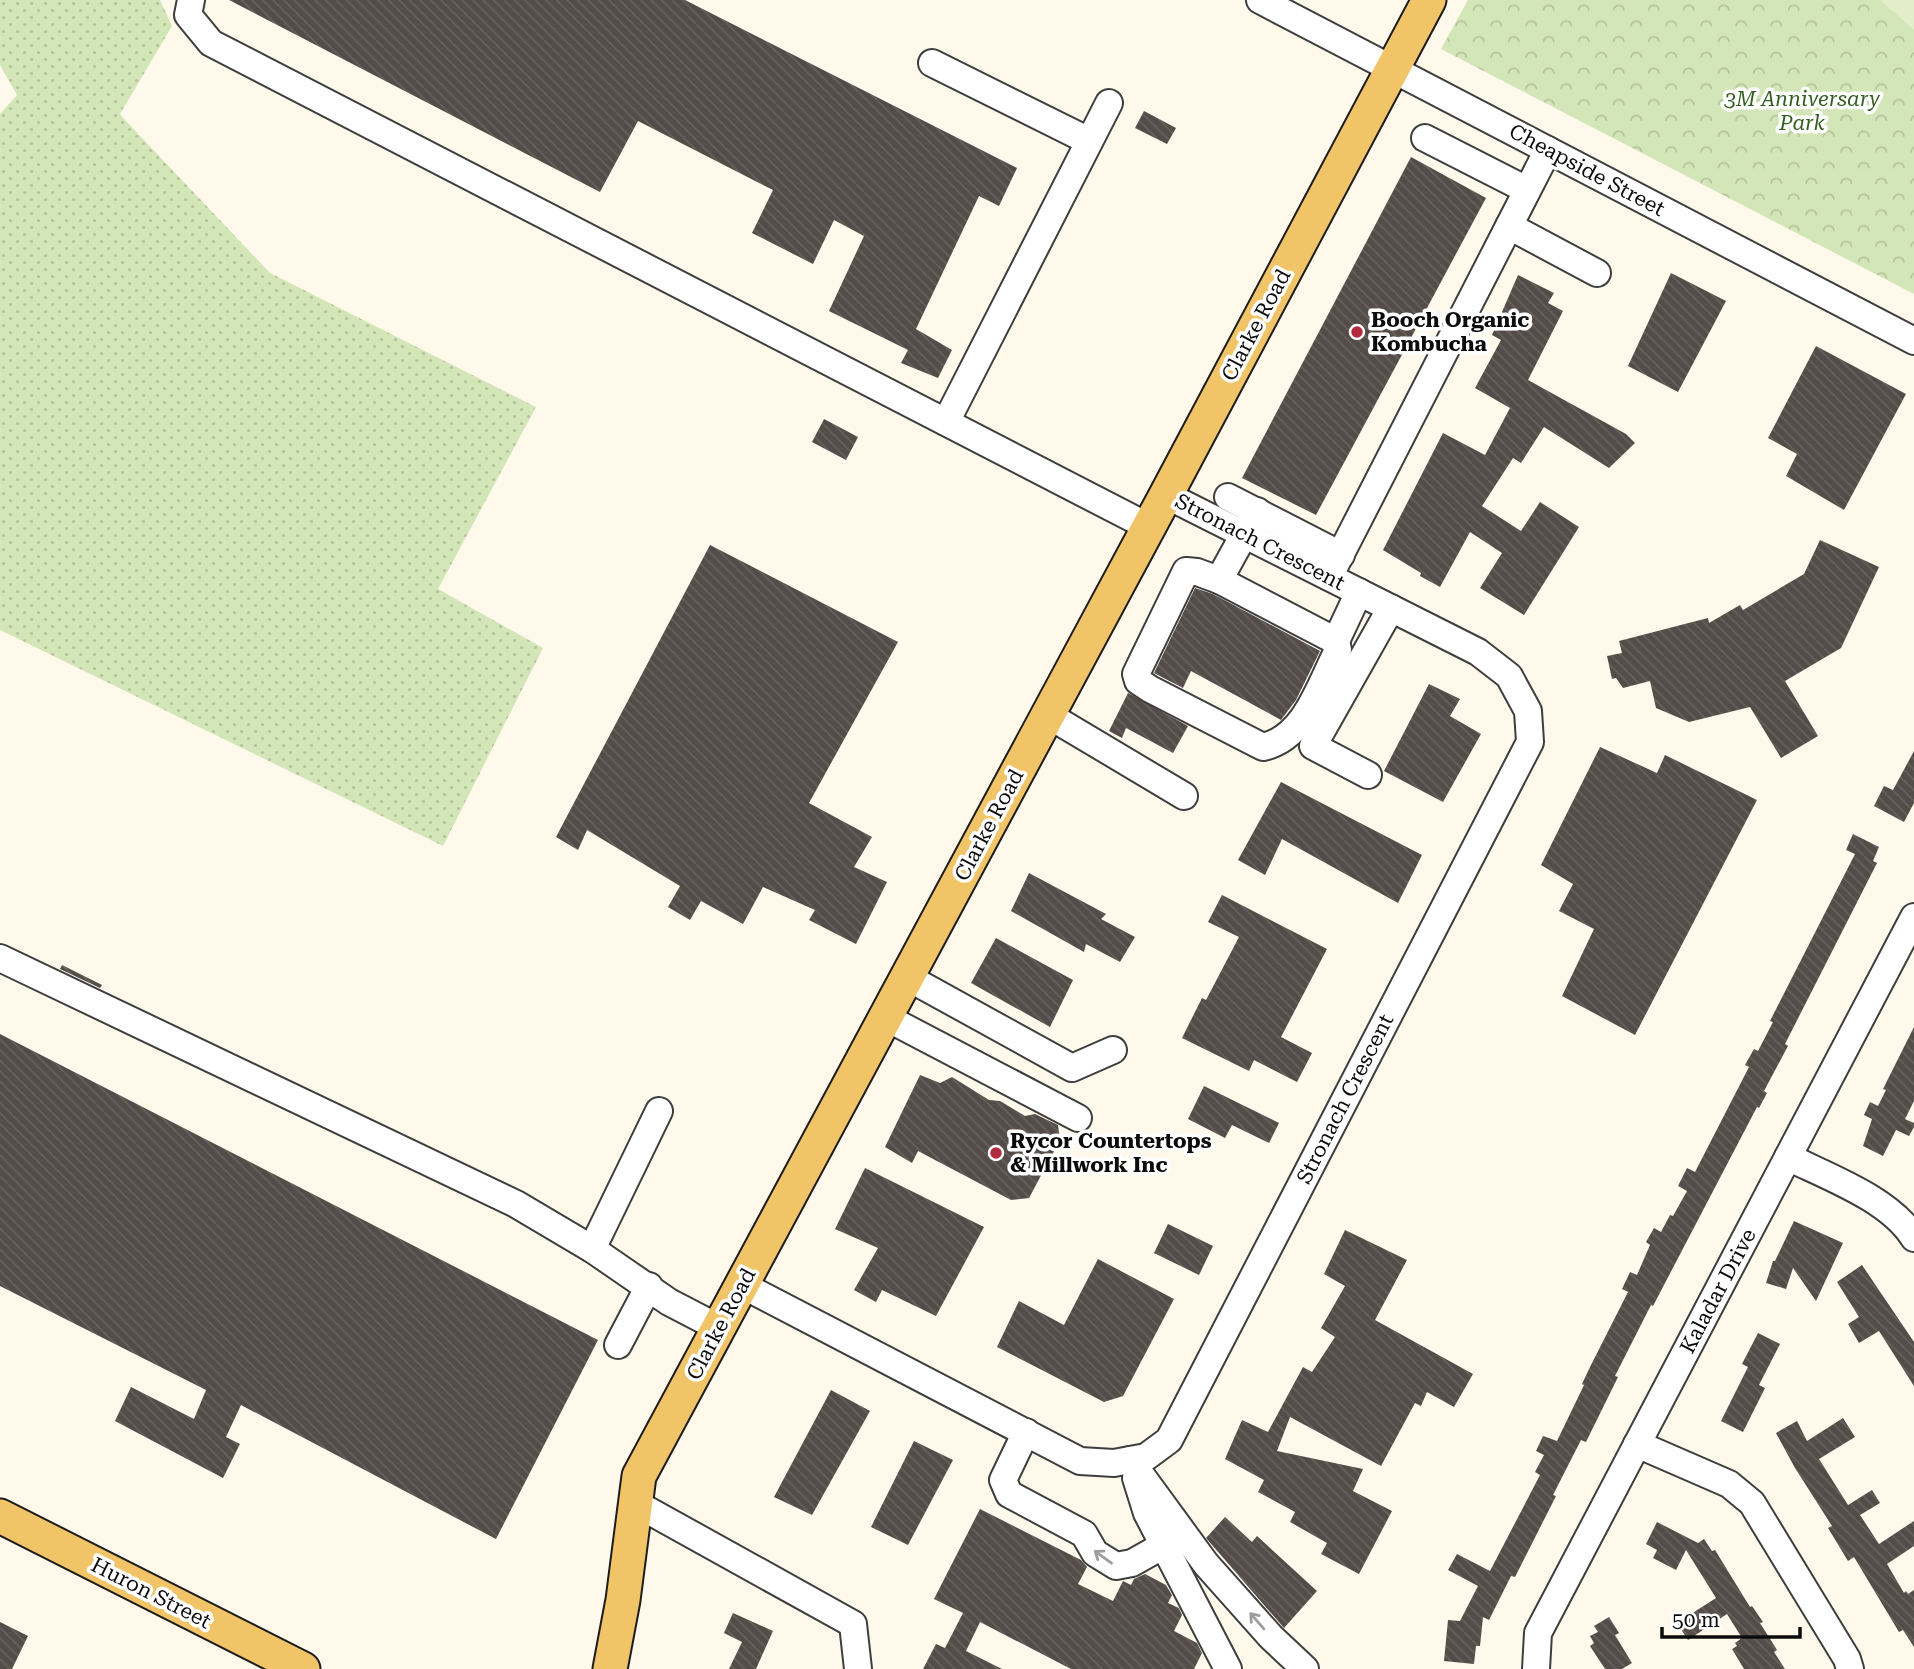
<svg xmlns="http://www.w3.org/2000/svg" width="1914" height="1669" font-family="'Roboto Serif',serif">
	<style>
		.grass { fill: url(#grass-dots) }
		.park { fill: url(#park-crowns) }
		.pitch { fill: #e3edc8 }
		.building { fill: url(#building-back-hatch) }
		.lines { fill: none; stroke-linecap: round; stroke-linejoin: round }
		.minor-casing { stroke: #3e3e3e; stroke-width: 30 }
		.major-casing { stroke: #1c1c1c; stroke-width: 37 }
		.minor { stroke: #fff; stroke-width: 26 }
		.major { stroke: #f1c468; stroke-width: 33 }
		.oneway { stroke: #9d9d9d }
		.poi-dot { fill: #b32c3d; stroke: #fff; stroke-width: 2.5 }
		.labels { text-anchor: middle; stroke-width: 7; stroke-linejoin: round; paint-order: stroke }
		.park-label { font-size: 21px; font-style: italic; fill: #325e20; stroke: #fff }
		.street-label { font-size: 21px; fill: #0b0b0b; stroke: #fff }
		.poi-label { font-size: 21px; font-weight: bold; fill: #0b0b0b; stroke: #fff; text-anchor: start }
	</style>
	<defs>
		<pattern id="grass-dots" width="8" height="8" patternUnits="userSpaceOnUse" patternTransform="scale(1.75)"><rect width="8" height="8" fill="#d3e6b7"/><path d="M2 2h.1M6 6h.1" fill="none" stroke="#b4c49c" stroke-width="1.8" stroke-linecap="round"/></pattern>
		<pattern id="park-crowns" width="20" height="18" patternUnits="userSpaceOnUse" patternTransform="scale(1.75)"><rect width="20" height="18" fill="#d3e6b7"/><path d="M2 6a3 3 0 1 1 6 0M12 15a3 3 0 1 1 6 0" fill="none" stroke="#b4c49c"/></pattern>
		<pattern id="building-back-hatch" width="6" height="6" patternUnits="userSpaceOnUse" patternTransform="scale(1.75)"><rect width="6" height="6" fill="#534c48"/><path d="M-1 5l2 2M0 0l6 6M5-1l2 2" fill="none" stroke="#67615e"/></pattern>
	</defs>
	<rect width="100%" height="100%" fill="#fef9eb"/>
	<path class="grass" d="M0 0H160L172 26 120 114 125 120 270 273 536 407 438 589 543 648 443 846 0 630V114L17 95 0 65Z"/>
	<path class="park" d="M1468 0H1914V294L1441 49Z"/>
	<path class="pitch" d="M1880 0H1914V30Z"/>
	<g class="building">
		<path d="M229 0H685L1017 168 999 206 979 196 916 329 952 350 938 378 901 363 908 350 829 311 864 236 834 220 813 264 752 233 773 190 638 121 600 192Z"/>
		<path d="M1144 111 1176 128 1167 144 1135 128Z"/>
		<path d="M1411 157 1486 198 1316 515 1242 478Z"/>
		<path d="M1671 273 1726 301 1678 392 1628 366Z"/>
		<path d="M1518 275 1554 293 1548 303 1563 311 1528 380 1626 434 1635 443 1609 468 1544 427 1521 463 1513 458 1482 506 1521 531 1540 502 1579 527 1524 615 1480 588 1502 553 1470 532 1440 587 1420 576 1421 573 1383 550 1443 433 1485 455 1510 408 1475 388 1501 340 1492 335Z"/>
		<path d="M1816 346 1906 394 1844 510 1786 476 1797 454 1768 438Z"/>
		<path d="M824 419 858 437 846 460 812 442Z"/>
		<path d="M1820 540 1879 567 1841 648 1785 681 1818 736 1781 758 1750 707 1689 722 1656 708 1650 681 1623 688 1616 678 1612 679 1607 656 1622 653 1619 641 1708 618 1709 623 1740 605 1743 610 1804 574Z"/>
		<path d="M710 545 898 642 809 803 872 837 854 867 887 882 856 944 809 920 815 910 763 887 743 924 701 901 690 920 668 907 680 886 587 830 578 850 556 837Z"/>
		<path d="M1195 588 1213 594 1320 651 1296 700 1281 720 1191 671 1183 688 1154 673Z"/>
		<path d="M1429 684 1460 699 1450 716 1481 734 1443 802 1384 771Z"/>
		<path d="M1128 693 1188 726 1173 753 1126 728 1122 738 1109 731Z"/>
		<path d="M1600 747 1657 773 1665 755 1757 800 1635 1035 1562 996 1594 929 1559 911 1573 884 1541 865Z"/>
		<path d="M1914 751V803L1904 822 1874 806 1884 786 1893 790Z"/>
		<path d="M1281 782 1422 855 1398 903 1282 839 1265 875 1238 860Z"/>
		<path d="M1853 834 1879 847 1873 861 1877 863 1785 1044 1788 1046 1764 1091 1767 1093 1759 1108 1757 1107 1653 1306 1651 1305 1615 1376 1618 1377 1586 1442 1581 1440 1553 1495 1556 1496 1515 1577 1511 1576 1489 1620 1483 1617 1480 1646H1476L1474 1664 1444 1661 1448 1620 1460 1621 1478 1586 1448 1570 1457 1554 1490 1571 1540 1475 1535 1472 1544 1455 1536 1451 1543 1436 1557 1441 1584 1385 1582 1384 1590 1367 1628 1292 1622 1289 1630 1272 1637 1275 1650 1245 1646 1242 1654 1228 1661 1232 1670 1215 1673 1216 1687 1191 1678 1186 1687 1168 1695 1172 1749 1067 1745 1065 1754 1049 1758 1051 1773 1022 1770 1021 1855 854 1846 850Z"/>
		<path d="M1029 873 1106 914 1101 919 1135 937 1120 962 1086 944 1084 952 1011 911Z"/>
		<path d="M1222 895 1327 949 1281 1037 1312 1053 1297 1082 1254 1060 1249 1071 1182 1038 1202 998 1206 1000 1239 937 1208 922Z"/>
		<path d="M996 938 1073 980 1050 1027 971 983Z"/>
		<path d="M62 965 102 985 100 988 60 969Z"/>
		<path d="M1914 1027V1101L1905 1119 1914 1123V1127L1909 1136 1896 1130 1883 1156 1863 1146 1872 1119 1864 1115 1870 1102 1878 1106 1886 1090 1883 1089Z"/>
		<path d="M0 1034 598 1340 496 1539 241 1405 226 1437 240 1444 223 1478 115 1421 131 1387 194 1419 206 1390 0 1286Z"/>
		<path d="M920 1075 940 1083 952 1077 989 1100 1000 1101 1025 1116 1035 1114 1058 1125 1060 1140 1029 1198 1011 1200 918 1151 912 1163 885 1147Z"/>
		<path d="M1204 1086 1279 1123 1269 1143 1232 1125 1225 1138 1188 1119Z"/>
		<path d="M865 1168 984 1227 936 1316 882 1290 876 1302 854 1290 878 1248 835 1229Z"/>
		<path d="M1794 1221 1843 1243 1816 1301 1793 1268 1786 1289 1766 1283 1773 1261H1775Z"/>
		<path d="M1168 1224 1213 1246 1199 1275 1154 1253Z"/>
		<path d="M1345 1230 1407 1260 1375 1320 1473 1374 1454 1407 1427 1392 1421 1406 1415 1403 1381 1466 1290 1417 1277 1451 1363 1469 1353 1491 1392 1511 1359 1574 1321 1554 1327 1543 1290 1522 1295 1512 1258 1492 1264 1480 1225 1459 1242 1420 1268 1432 1303 1367 1312 1372 1335 1337 1321 1328 1345 1286 1324 1274Z"/>
		<path d="M1098 1259 1174 1299 1123 1396 1104 1402 997 1347 1019 1301 1064 1325Z"/>
		<path d="M1862 1265 1914 1342V1386L1879 1331 1859 1343 1848 1324 1859 1317 1837 1282Z"/>
		<path d="M1758 1333 1780 1344 1759 1385 1765 1388 1743 1432 1721 1421 1748 1367 1742 1364Z"/>
		<path d="M831 1390 870 1411 812 1515 774 1497Z"/>
		<path d="M1843 1418 1855 1437 1819 1459 1848 1505 1872 1490 1880 1503 1860 1515 1879 1544 1914 1521V1546L1887 1564 1904 1593 1906 1591 1908 1594 1914 1590V1647L1903 1630 1899 1632 1854 1557 1848 1561 1828 1528 1832 1526 1795 1468 1776 1433 1797 1421 1807 1441Z"/>
		<path d="M914 1441 953 1460 908 1545 871 1527Z"/>
		<path d="M980 1509 1081 1560 1087 1567 1078 1584 1113 1601 1123 1581 1131 1585 1134 1579 1145 1574 1166 1585 1172 1595 1168 1603 1179 1608 1182 1615 1174 1631 1197 1643 1202 1653 1194 1669H1071L980 1622 966 1651 1002 1669H923L936 1644 945 1648 963 1613 934 1599Z"/>
		<path d="M1225 1517 1252 1542 1257 1536 1317 1591 1284 1628 1206 1538Z"/>
		<path d="M1657 1522 1698 1543 1704 1539 1712 1551 1715 1550 1750 1607 1752 1606 1763 1622 1760 1623 1777 1650 1774 1652 1785 1669H1744L1732 1649 1737 1646 1735 1643 1742 1638 1727 1614 1688 1640 1677 1623 1716 1598 1686 1550 1676 1570 1653 1558 1657 1550 1646 1544Z"/>
		<path d="M733 1613 773 1631 756 1669H729L742 1642 724 1633Z"/>
		<path d="M1609 1617 1619 1633 1615 1635 1632 1663 1622 1669H1605L1590 1646 1594 1643 1590 1636 1598 1632 1594 1626Z"/>
		<path d="M0 1622 28 1636 12 1669H0Z"/>
	</g>
	<g class="lines">
		<defs>
			<g id="minor">
				<path d="M191 0 188 15 211 43 1149 527"/>
				<path d="M1260 0 1914 341"/>
				<path d="M932 63 1089 141"/>
				<path d="M1425 138 1527 190"/>
				<path d="M1509 226 1597 273"/>
				<path d="M946 422 1109 103"/>
				<path d="M1228 497 1341 555"/>
				<path d="M1257 511 1219 580 1336 641 1359 592"/>
				<path d="M1329 577 1548 150"/>
				<path d="M1219 580 1197 572 1186 571 1136 674 1138 681 1150 689 1263 747C1305 738 1320 685 1338 650L1336 641"/>
				<path d="M1048 715 1184 796"/>
				<path d="M1368 775 1313 746 1391 608"/>
				<path d="M0 958 516 1204 592 1249 669 1302 719 1328"/>
				<path d="M907 977 1072 1068 1113 1050"/>
				<path d="M885 1017 1078 1118"/>
				<path d="M1788 1157C1828 1177 1890 1199 1914 1238"/>
				<path d="M592 1249 659 1111"/>
				<path d="M742 1285 1080 1461 1114 1463 1146 1457 1169 1440 1530 742 1528 711 1509 676 1478 652 1166 495"/>
				<path d="M618 1345 649 1286"/>
				<path d="M1026 1432 1003 1480 1009 1494 1084 1534 1095 1553 1116 1566 1132 1563 1164 1545"/>
				<path d="M1637 1444 1729 1484 1752 1503 1847 1659 1850 1669"/>
				<path d="M1130 1460 1206 1564 1271 1637 1305 1669"/>
				<path d="M1136 1478 1147 1513 1228 1669"/>
				<path d="M635 1503 853 1624 858 1669"/>
				<path d="M1536 1669 1538 1633 1914 917"/>
			</g>
			<g id="major">
				<path d="M0 1516 303 1669"/>
				<path d="M610 1669 623 1600 639 1476 1166 495 1429 0"/>
			</g>
		</defs>
		<use href="#minor" class="minor-casing"/>
		<use href="#major" class="major-casing"/>
		<use href="#minor" class="minor"/>
		<use href="#major" class="major"/>
	</g>
	<defs><path id="oneway-shaft" d="M-6 0H5M1.5-3L5.5 0L1.5 3" fill="none" stroke-width="1.6" stroke-linecap="round" stroke-linejoin="round" transform="scale(1.75)"/></defs>
	<g class="oneway">
		<use href="#oneway-shaft" transform="translate(1103 1557) rotate(-144)"/>
		<use href="#oneway-shaft" transform="translate(1257 1621) rotate(-131)"/>
	</g>
	<g class="poi-dot">
		<circle cx="1357" cy="332" r="7"/>
		<circle cx="996" cy="1153" r="7"/>
	</g>
	<g class="labels">
		<g class="park-label">
			<text x="1802" y="106">3M Anniversary<tspan x="1802" dy="24">Park</tspan></text>
		</g>
		<g class="street-label">
			<text transform="translate(1587 170) rotate(28)" y="7">Cheapside Street</text>
			<text transform="translate(1256 325) rotate(-62)" y="7">Clarke Road</text>
			<text transform="translate(1260 542) rotate(27)" y="7">Stronach Crescent</text>
			<text transform="translate(989 825) rotate(-62)" y="7">Clarke Road</text>
			<text transform="translate(1345 1099) rotate(-63)" y="7">Stronach Crescent</text>
			<text transform="translate(1718 1291) rotate(-62)" y="7">Kaladar Drive</text>
			<text transform="translate(721 1324) rotate(-62)" y="7">Clarke Road</text>
			<text transform="translate(151 1593) rotate(27)" y="7">Huron Street</text>
		</g>
		<g class="poi-label">
			<text x="1371" y="327">Booch Organic<tspan x="1371" dy="24">Kombucha</tspan></text>
			<text x="1010" y="1148">Rycor Countertops<tspan x="1010" dy="24">&amp; Millwork Inc</tspan></text>
		</g>
	</g>
	<path d="M1662 1627v10h138v-10" fill="none" stroke="#0b0b0b" stroke-width="3.5"/>
	<text x="1672" y="1627" font-size="21" fill="#0b0b0b" stroke="#ffffff" stroke-width="5" paint-order="stroke">50 m</text>
</svg>
